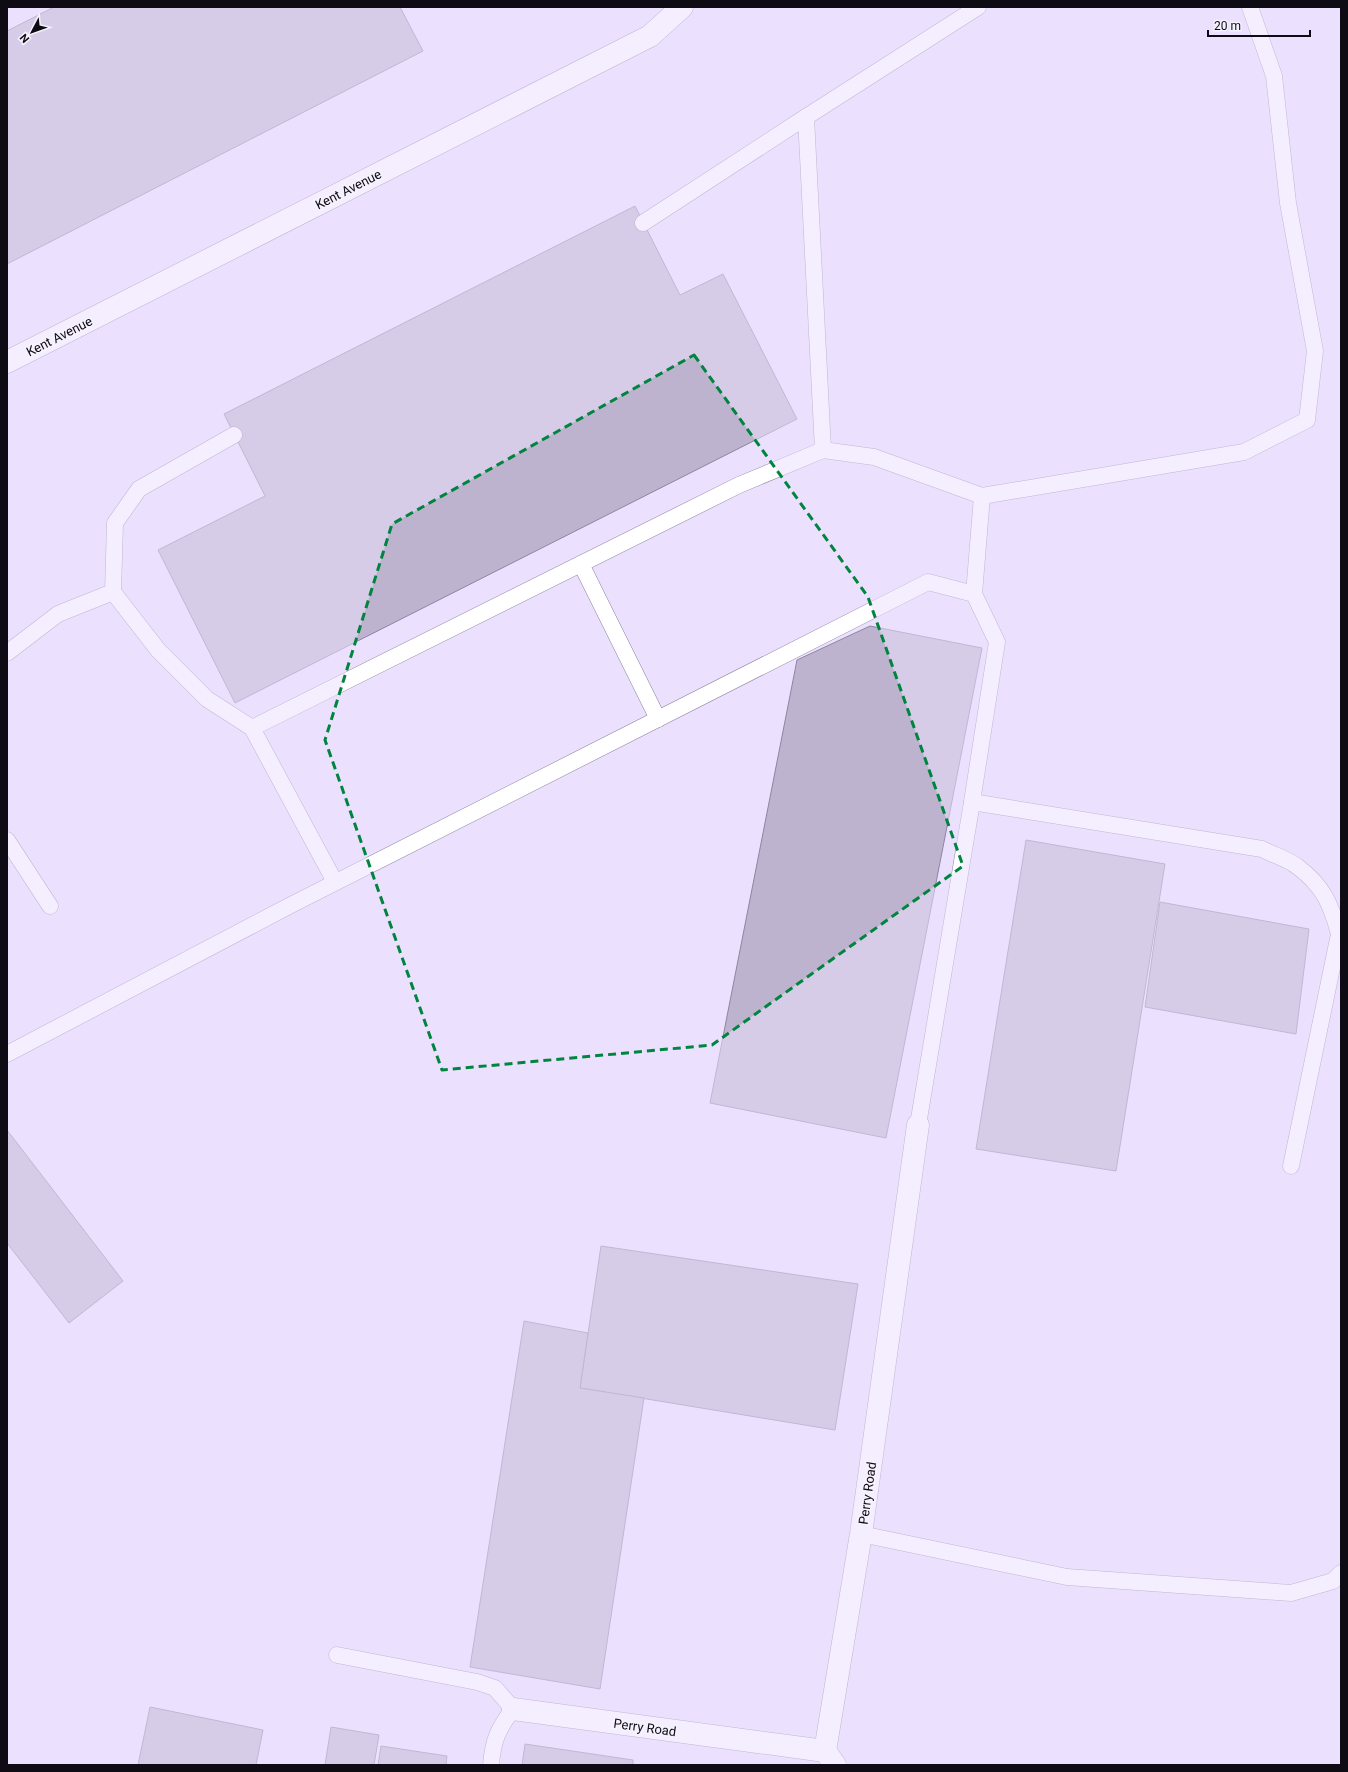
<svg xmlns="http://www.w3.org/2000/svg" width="1348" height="1772" font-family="Roboto,sans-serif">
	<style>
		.building { fill: #bdb3cf; stroke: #8f85a0 }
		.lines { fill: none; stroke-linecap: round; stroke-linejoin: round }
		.service-casing { stroke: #8e849f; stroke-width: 17 }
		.minor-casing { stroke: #8e849f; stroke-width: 23 }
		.service { stroke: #fff; stroke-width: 16 }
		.minor { stroke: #fff; stroke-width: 22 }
		.marked { fill: none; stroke: #00843f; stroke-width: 3; stroke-dasharray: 8 5; stroke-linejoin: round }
		.labels { text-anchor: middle; stroke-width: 4; stroke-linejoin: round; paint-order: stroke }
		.street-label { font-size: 13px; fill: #0e0b14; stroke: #f5f1fd }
	</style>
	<rect width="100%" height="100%" fill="#ebe0fe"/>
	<g class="building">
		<path d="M54 7H400L423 51 7 264V31Z"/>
		<path d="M635 206 680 295 723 274 797 419 235 703 158 550 265 496 224 414Z"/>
		<path d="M870 626 982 648 886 1138 710 1103 797 660Z"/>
		<path d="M1026 840 1165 864 1116 1171 976 1149Z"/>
		<path d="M1160 902 1309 929 1296 1034 1145 1007Z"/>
		<path d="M7 1130 123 1281 69 1323 7 1243Z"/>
		<path d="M601 1246 858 1284 835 1430 580 1388Z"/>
		<path d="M524 1321 588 1333 580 1388 644 1398 600 1689 470 1667Z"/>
		<path d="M150 1707 263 1730 256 1765H138Z"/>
		<path d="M331 1727 379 1735 374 1765H325Z"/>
		<path d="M525 1744 633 1760V1765H522Z"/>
		<path d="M381 1746 447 1756 446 1765H378Z"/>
	</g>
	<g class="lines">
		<defs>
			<g id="service">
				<path d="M643 223 806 117"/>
				<path d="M823 450 806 117 978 7"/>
				<path d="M581 564 658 719"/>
				<path d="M113 592 115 523 139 489 234 435"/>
				<path d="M974 594 982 496 1244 452 1307 420 1315 351 1288 203 1274 76 1250 7"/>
				<path d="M7 653 58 614 113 592 158 650 207 699 252 728 335 882"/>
				<path d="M252 728 739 485 823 450 874 457 982 496"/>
				<path d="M972 802 1262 849C1273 855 1288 859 1298 867 1323 886 1331 904 1339 934L1291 1166"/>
				<path d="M7 840 50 906"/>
				<path d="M7 1054 289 906 928 582 974 594 997 642 972 802 918 1125"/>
				<path d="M861 1534 1067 1577 1291 1593 1333 1581 1341 1573"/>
				<path d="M337 1655 477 1682 495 1688 513 1709C498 1729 493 1740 491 1765"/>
			</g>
			<g id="minor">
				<path d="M7 362 650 36 682 7"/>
				<path d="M513 1709 825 1751 835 1765"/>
				<path d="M825 1751 861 1534 918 1125"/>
			</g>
		</defs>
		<use href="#service" class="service-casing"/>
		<use href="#minor" class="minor-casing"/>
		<use href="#service" class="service"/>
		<use href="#minor" class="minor"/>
	</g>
	<path d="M0 0H1348V1772H0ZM694 355 868 597 963 866 712 1045 442 1070 325 740 392 524Z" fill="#ebe0fe" fill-opacity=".55" fill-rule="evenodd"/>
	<path class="marked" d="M694 355 868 597 963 866 712 1045 442 1070 325 740 392 524Z"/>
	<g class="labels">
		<g class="street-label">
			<text transform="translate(348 189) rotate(-27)" y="5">Kent Avenue</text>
			<text transform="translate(59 336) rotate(-27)" y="5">Kent Avenue</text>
			<text transform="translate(867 1493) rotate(-82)" y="5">Perry Road</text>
			<text transform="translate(645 1727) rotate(8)" y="5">Perry Road</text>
		</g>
	</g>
	<rect width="1348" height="1772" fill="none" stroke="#0e0b14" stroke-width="16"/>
	<g transform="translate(32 32) rotate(229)" stroke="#f5f1fd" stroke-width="3" paint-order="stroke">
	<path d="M0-3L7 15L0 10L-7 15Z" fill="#0e0b14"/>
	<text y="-6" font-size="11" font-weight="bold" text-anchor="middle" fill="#0e0b14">N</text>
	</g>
	<path d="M1208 30v6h102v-6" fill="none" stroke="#0e0b14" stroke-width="2"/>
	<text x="1214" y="30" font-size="12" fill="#0e0b14" stroke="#f5f1fd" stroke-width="3" paint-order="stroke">20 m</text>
</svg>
